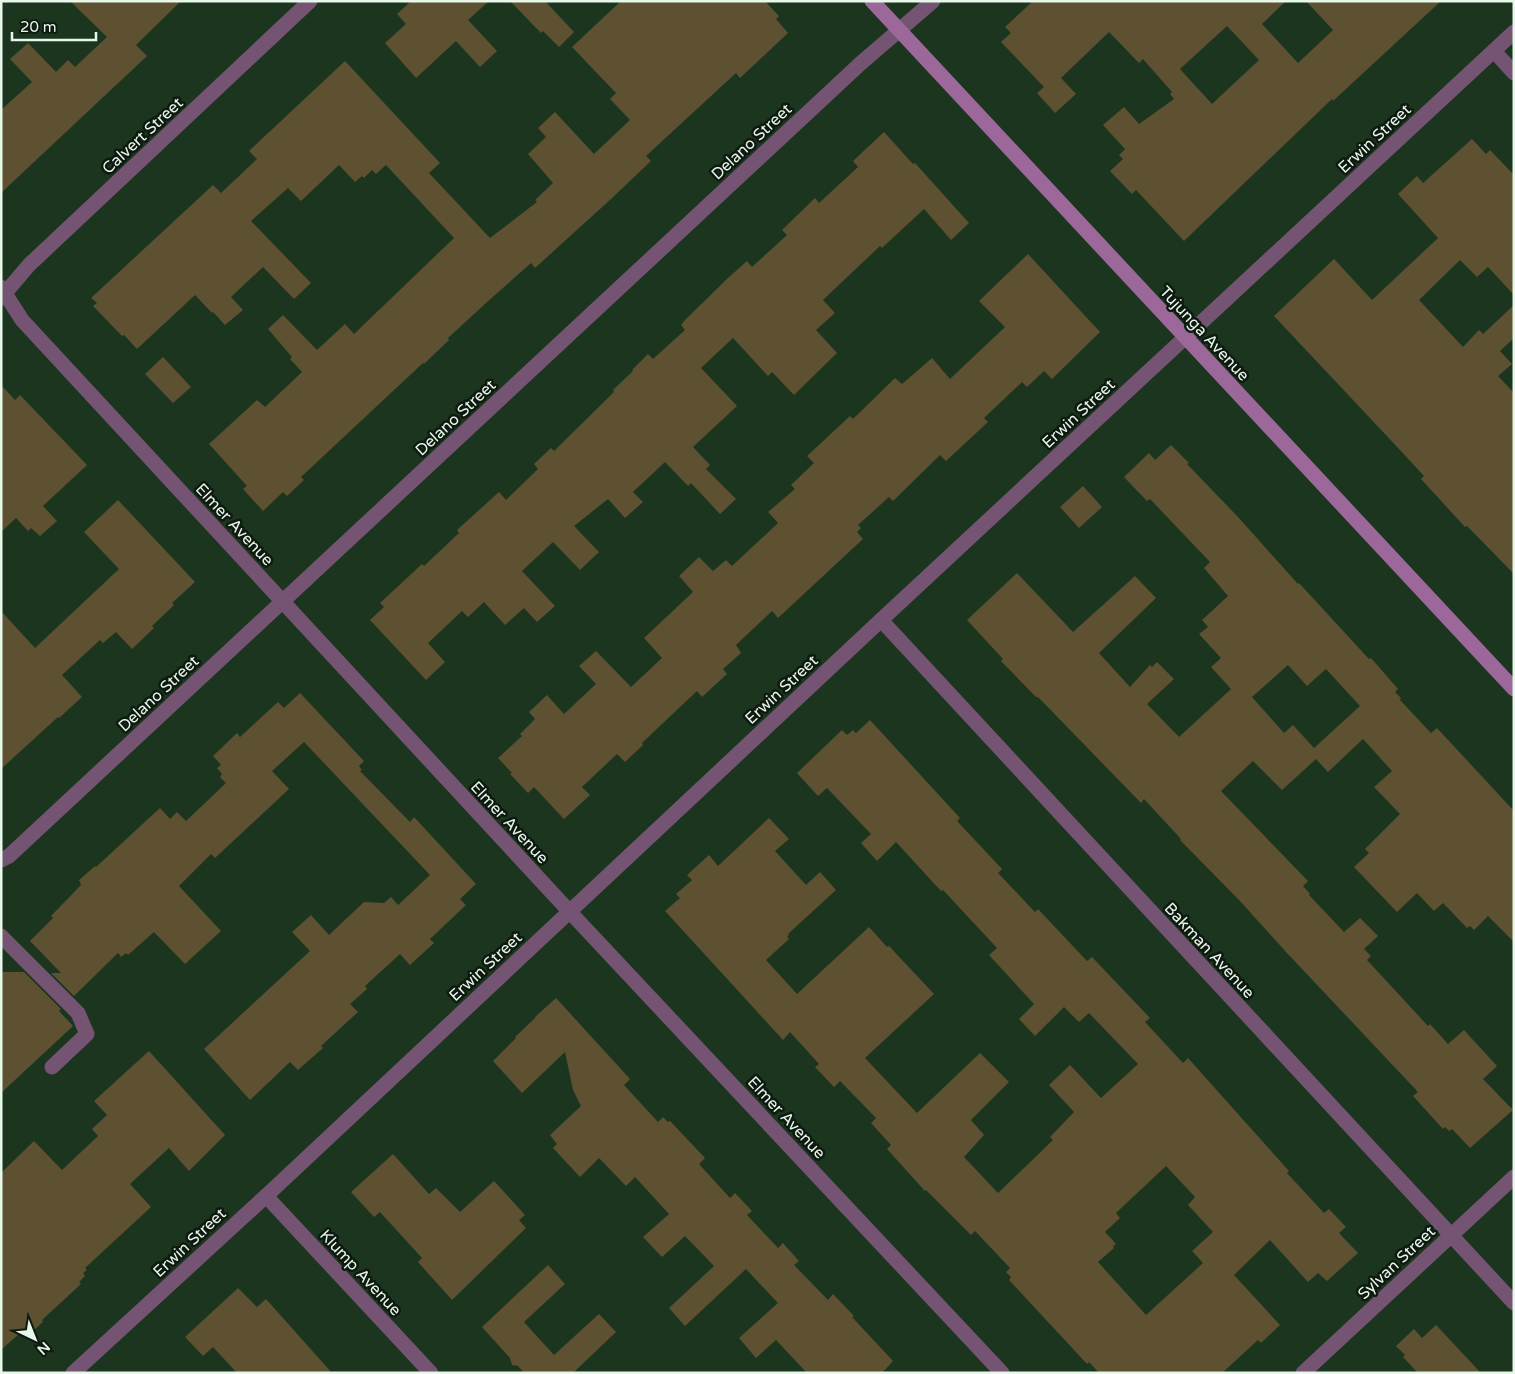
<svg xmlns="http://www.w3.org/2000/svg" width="1515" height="1374" font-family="'Varela Round',sans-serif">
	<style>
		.building { fill: #5e5131; fill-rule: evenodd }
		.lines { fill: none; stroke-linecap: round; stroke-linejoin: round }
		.lane { stroke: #755373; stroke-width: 15 }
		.street { stroke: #755373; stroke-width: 15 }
		.secondary { stroke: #9c6799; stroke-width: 15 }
		.labels { text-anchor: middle; stroke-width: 5; stroke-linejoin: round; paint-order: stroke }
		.street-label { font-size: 16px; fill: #e7f7e9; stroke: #0e1910 }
	</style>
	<rect width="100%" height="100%" fill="#1b351f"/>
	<g class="building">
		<path d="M70 1H181L136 45 147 56 1 193V110L32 82 10 59 28 43 56 72 68 60 75 67 107 37Z"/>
		<path d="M411 1H489L468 20 497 51 480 67 456 41 416 78 385 43 406 24 397 14Z"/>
		<path d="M510 1H545L574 32 559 47 543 31 541 33Z"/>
		<path d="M621 1H765L779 16 776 19 788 33 740 78 736 73 646 156 651 161 611 199 535 268 531 263 486 303 448 338 449 340 424 364 423 363 301 477 304 480 287 496 283 492 263 511 243 489 247 486 209 444 257 400 265 407 302 372 290 359 292 357 268 329 283 315 317 350 345 324 354 334 454 238 386 165 376 174 372 170 364 178 362 176 355 182 339 165 301 201 288 188 251 221 311 283 294 299 263 267 231 297 243 310 225 325 213 312 212 313 195 295 137 349 124 335 122 336 93 306 97 303 91 298 213 185 221 193 257 159 249 151 345 61 440 163 429 173 490 238 537 202 535 200 553 183 528 154 546 137 538 128 555 112 594 154 630 120 610 99 616 93 572 47Z"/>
		<path d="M1033 1H1286L1262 24 1298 63 1333 30 1306 1H1441L1333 101 1332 99 1184 241 1136 190 1132 194 1110 171 1123 159 1119 155 1125 149 1103 125 1124 107 1139 124 1174 99 1170 94 1172 92 1143 59 1139 63 1109 32 1061 78 1076 94 1055 113 1037 93 1044 87 1001 42 1011 33 1005 27ZM1227 26 1259 60 1212 104 1180 69Z"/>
		<path d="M884 132 913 164 915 163 969 223 951 240 924 209 882 248 880 246 823 300 835 313 816 330 837 353 794 395 772 372 768 376 733 338 701 368 737 406 693 447 710 465 706 469 736 499 720 514 691 483 688 486 665 462 633 492 643 502 625 518 608 499 574 526 599 552 580 570 553 542 522 571 555 606 537 622 524 608 505 625 484 602 468 617 462 611 428 643 445 662 426 680 370 620 384 607 380 603 422 564 424 566 459 533 457 530 499 492 506 500 538 469 534 464 551 448 554 451 614 392 613 390 633 371 632 370 648 354 653 359 685 330 681 325 685 320 728 278 747 261 752 267 787 235 782 230 815 198 819 203 858 167 853 161Z"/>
		<path d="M1472 139 1486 154 1490 150 1514 175V295L1488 267 1477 277 1460 260 1419 300 1463 347 1479 330 1483 334 1514 305V338L1500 351 1512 364 1498 376 1514 393V574L1467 526 1465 527 1421 479 1424 476 1400 450 1274 316 1334 259 1372 300 1438 238 1398 194 1417 176 1423 183Z"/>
		<path d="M1028 254 1100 332 1052 379 1044 371 1027 387 1022 382 984 418 988 422 946 461 940 455 893 501 889 497 858 525 861 528 857 532 863 539 778 618 772 611 736 645 741 653 723 669 727 674 702 697 697 691 642 743 643 745 625 762 617 754 582 787 590 795 564 819 534 787 528 793 510 774 512 773 498 758 522 736 520 734 535 719 529 712 547 695 564 714 596 684 579 666 596 651 631 687 662 658 644 638 693 592 679 576 699 557 713 571 726 560 732 566 778 523 768 512 795 489 791 485 814 463 807 456 850 416 853 419 895 378 902 384 932 358 950 379 1005 327 979 301Z"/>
		<path d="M163 357 191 387 173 403 145 374Z"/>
		<path d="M1 385 15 400 20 395 87 465 43 506 57 521 40 536 31 528 28 531 16 518 1 532Z"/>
		<path d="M1171 445 1189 463 1187 464 1239 518 1298 584 1299 583 1369 659 1371 658 1398 689 1395 692 1401 698 1400 700 1431 733 1437 728 1514 811V942L1488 916 1474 930 1470 926 1467 928 1443 903 1434 911 1417 893 1397 912 1354 867 1369 853 1365 849 1400 814 1374 787 1392 771 1363 739 1328 772 1316 759 1282 790 1253 761 1221 791 1308 881 1303 886 1310 894 1309 895 1344 932 1360 918 1378 936 1364 949 1371 956 1367 960 1428 1026 1430 1024 1448 1044 1464 1030 1497 1066 1483 1079 1513 1110 1470 1148 1452 1129 1449 1131 1445 1127 1443 1129 1413 1096 1418 1092 1287 953 1239 900 1180 840 1181 839 1144 799 1141 803 1038 697H1036L1001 661 1003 659 967 620 1017 573 1073 632 1135 576 1156 598 1099 653 1130 687 1150 665 1152 667 1157 662 1174 679 1147 704 1179 737 1231 689 1211 667 1221 658 1199 634 1208 627 1202 620 1228 596 1204 568 1210 562 1150 499 1147 501 1124 477 1149 453 1155 460ZM1288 665 1307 686 1326 669 1360 706 1314 748 1293 725 1284 733 1252 697Z"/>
		<path d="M1083 486 1102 507 1079 528 1060 507Z"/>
		<path d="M118 500 195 582 172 603 174 605 152 626 154 628 132 649 116 632 103 643 100 640 62 675 82 697 59 718 58 717 1 769V611L35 648 119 569 84 532Z"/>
		<path d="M300 693 364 761 359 766 362 770 360 771 410 822 414 817 476 884 460 899 466 905 430 939 434 943 410 965 400 954 365 986 367 989 350 1004 358 1012 321 1046 323 1048 298 1070 290 1062 250 1100 204 1049 310 951 292 932 311 915 329 935 364 902 384 903 391 897 398 905 430 875 304 742 272 771 289 789 215 858 211 854 179 886 221 931 185 964 154 932 128 955 126 953 121 957 118 953 74 996 51 973H61L30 941 53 918 51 916 81 885 79 880 95 866 96 867 160 808 170 819 177 812 186 821 226 783 220 777 222 774 217 768 221 765 213 756 237 733 240 737 278 702 284 708Z"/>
		<path d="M870 720 960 818 957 821 1002 869 998 873 1035 912 1038 909 1087 961 1092 957 1150 1018 1145 1022 1183 1063 1188 1058 1289 1171 1287 1173 1324 1213 1329 1209 1346 1227 1339 1233 1358 1253 1327 1281 1318 1273 1308 1282 1270 1240 1234 1275 1280 1325 1261 1343 1258 1340 1222 1373H1099L1089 1362 1087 1364 1009 1280 1011 1277 1006 1272 1010 1268 975 1231 971 1235 926 1190 925 1191 887 1149 891 1145 871 1123 876 1118 840 1081 834 1087 815 1067 819 1064 790 1032 783 1040 665 911 680 898 676 894 692 880 687 875 709 855 718 866 769 818 789 839 775 851 806 885 820 872 836 890 788 934 789 935 787 937 789 939 766 960 797 994 869 927 887 947 889 946 934 994 865 1058 917 1113 980 1053 1009 1082 971 1120 984 1135 964 1157 998 1193 1053 1140 1050 1137 1074 1112 1049 1085 1070 1065 1101 1098 1138 1064 1089 1013 1079 1022 1064 1007 1035 1036 1019 1019 1034 1004 989 955 997 948 943 890 941 891 896 842 877 861 861 843 871 834 827 788 818 796 797 773 842 730 847 735 853 730 856 733ZM1166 1166 1195 1197 1188 1205 1213 1232 1192 1251 1203 1263 1146 1315 1098 1262 1114 1248 1113 1246 1116 1244 1105 1232 1120 1218 1116 1213Z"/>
		<path d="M1 972H24L61 1009 59 1011 73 1026 1 1093Z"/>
		<path d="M556 998 630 1079 624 1085 658 1122 663 1117 668 1122 670 1121 705 1158 699 1164 730 1198 735 1193 752 1211 747 1215 778 1248 783 1243 799 1261 794 1265 828 1300 833 1294 854 1316 852 1317 893 1361 882 1373H807L776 1340 756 1358 739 1338 778 1303 746 1269 685 1326 669 1308 714 1266 685 1236 662 1257 643 1237 669 1214 635 1177 626 1186 599 1158 580 1177 553 1148 557 1144 550 1135 581 1106 573 1090 565 1052 522 1093 493 1061 516 1038 515 1037 535 1018V1017Z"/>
		<path d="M149 1051 225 1135 189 1171 169 1148 130 1184 151 1207 85 1268 87 1270 83 1273 85 1276 79 1282 81 1284 42 1320 43 1322 25 1338 20 1333 1 1350V1173L34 1141 62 1170 98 1136 92 1129 107 1115 94 1101Z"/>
		<path d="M393 1154 429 1194 436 1188 460 1212 494 1181 525 1215 519 1220 526 1228 452 1300 418 1262 422 1258 380 1212 374 1217 351 1192Z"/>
		<path d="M548 1265 565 1284 524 1322 554 1355 599 1314 616 1332 573 1373H524L518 1366 512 1365 510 1358 482 1327Z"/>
		<path d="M238 1288 257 1307 266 1299 332 1373H237L213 1347 203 1356 185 1337Z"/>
		<path d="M1436 1325 1481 1373H1418L1403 1357 1405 1355 1396 1346 1414 1329 1422 1338Z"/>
	</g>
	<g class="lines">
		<path class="lane" d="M1 936 78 1013 87 1034 52 1067"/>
		<g class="street">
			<path d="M1494 51 1514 73"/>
			<path d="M1 287 22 320 569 911 1002 1373"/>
			<path d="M1 298 29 265 310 1"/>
			<path d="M881 620 1514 1303"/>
			<path d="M1 860 9 856 861 63 933 1"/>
			<path d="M266 1196 431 1373"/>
			<path d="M73 1373 266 1196 881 620 1514 32"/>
			<path d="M1303 1373 1514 1177"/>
		</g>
		<path class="secondary" d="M872 1 1514 689"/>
	</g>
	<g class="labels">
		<g class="street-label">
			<text transform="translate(142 135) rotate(-43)" y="6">Calvert Street</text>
			<text transform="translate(1374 138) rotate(-43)" y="6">Erwin Street</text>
			<text transform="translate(751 141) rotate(-43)" y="6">Delano Street</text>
			<text transform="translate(1205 333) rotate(47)" y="6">Tujunga Avenue</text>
			<text transform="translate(1078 413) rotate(-43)" y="6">Erwin Street</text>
			<text transform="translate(455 417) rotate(-43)" y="6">Delano Street</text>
			<text transform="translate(235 524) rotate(47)" y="6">Elmer Avenue</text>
			<text transform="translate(781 689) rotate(-43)" y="6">Erwin Street</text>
			<text transform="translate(158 693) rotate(-43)" y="6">Delano Street</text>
			<text transform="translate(510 822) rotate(47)" y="6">Elmer Avenue</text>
			<text transform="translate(1210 950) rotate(47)" y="6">Bakman Avenue</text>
			<text transform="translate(485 966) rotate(-43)" y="6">Erwin Street</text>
			<text transform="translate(787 1117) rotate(47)" y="6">Elmer Avenue</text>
			<text transform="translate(189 1242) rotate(-43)" y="6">Erwin Street</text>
			<text transform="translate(1396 1262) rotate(-43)" y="6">Sylvan Street</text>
			<text transform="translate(361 1272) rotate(47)" y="6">Klump Avenue</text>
		</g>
	</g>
	<rect width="1515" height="1374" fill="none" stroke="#e7f7e9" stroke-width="5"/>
	<g transform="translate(35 1339) rotate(137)" stroke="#0e1910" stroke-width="4" paint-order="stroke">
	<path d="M0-4L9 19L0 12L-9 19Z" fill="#e7f7e9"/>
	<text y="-8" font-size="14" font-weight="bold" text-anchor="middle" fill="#e7f7e9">N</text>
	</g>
	<path d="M12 32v8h84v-8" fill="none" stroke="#e7f7e9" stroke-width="2.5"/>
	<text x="20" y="32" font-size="15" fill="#e7f7e9" stroke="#0e1910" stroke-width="4" paint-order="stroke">20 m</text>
</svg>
